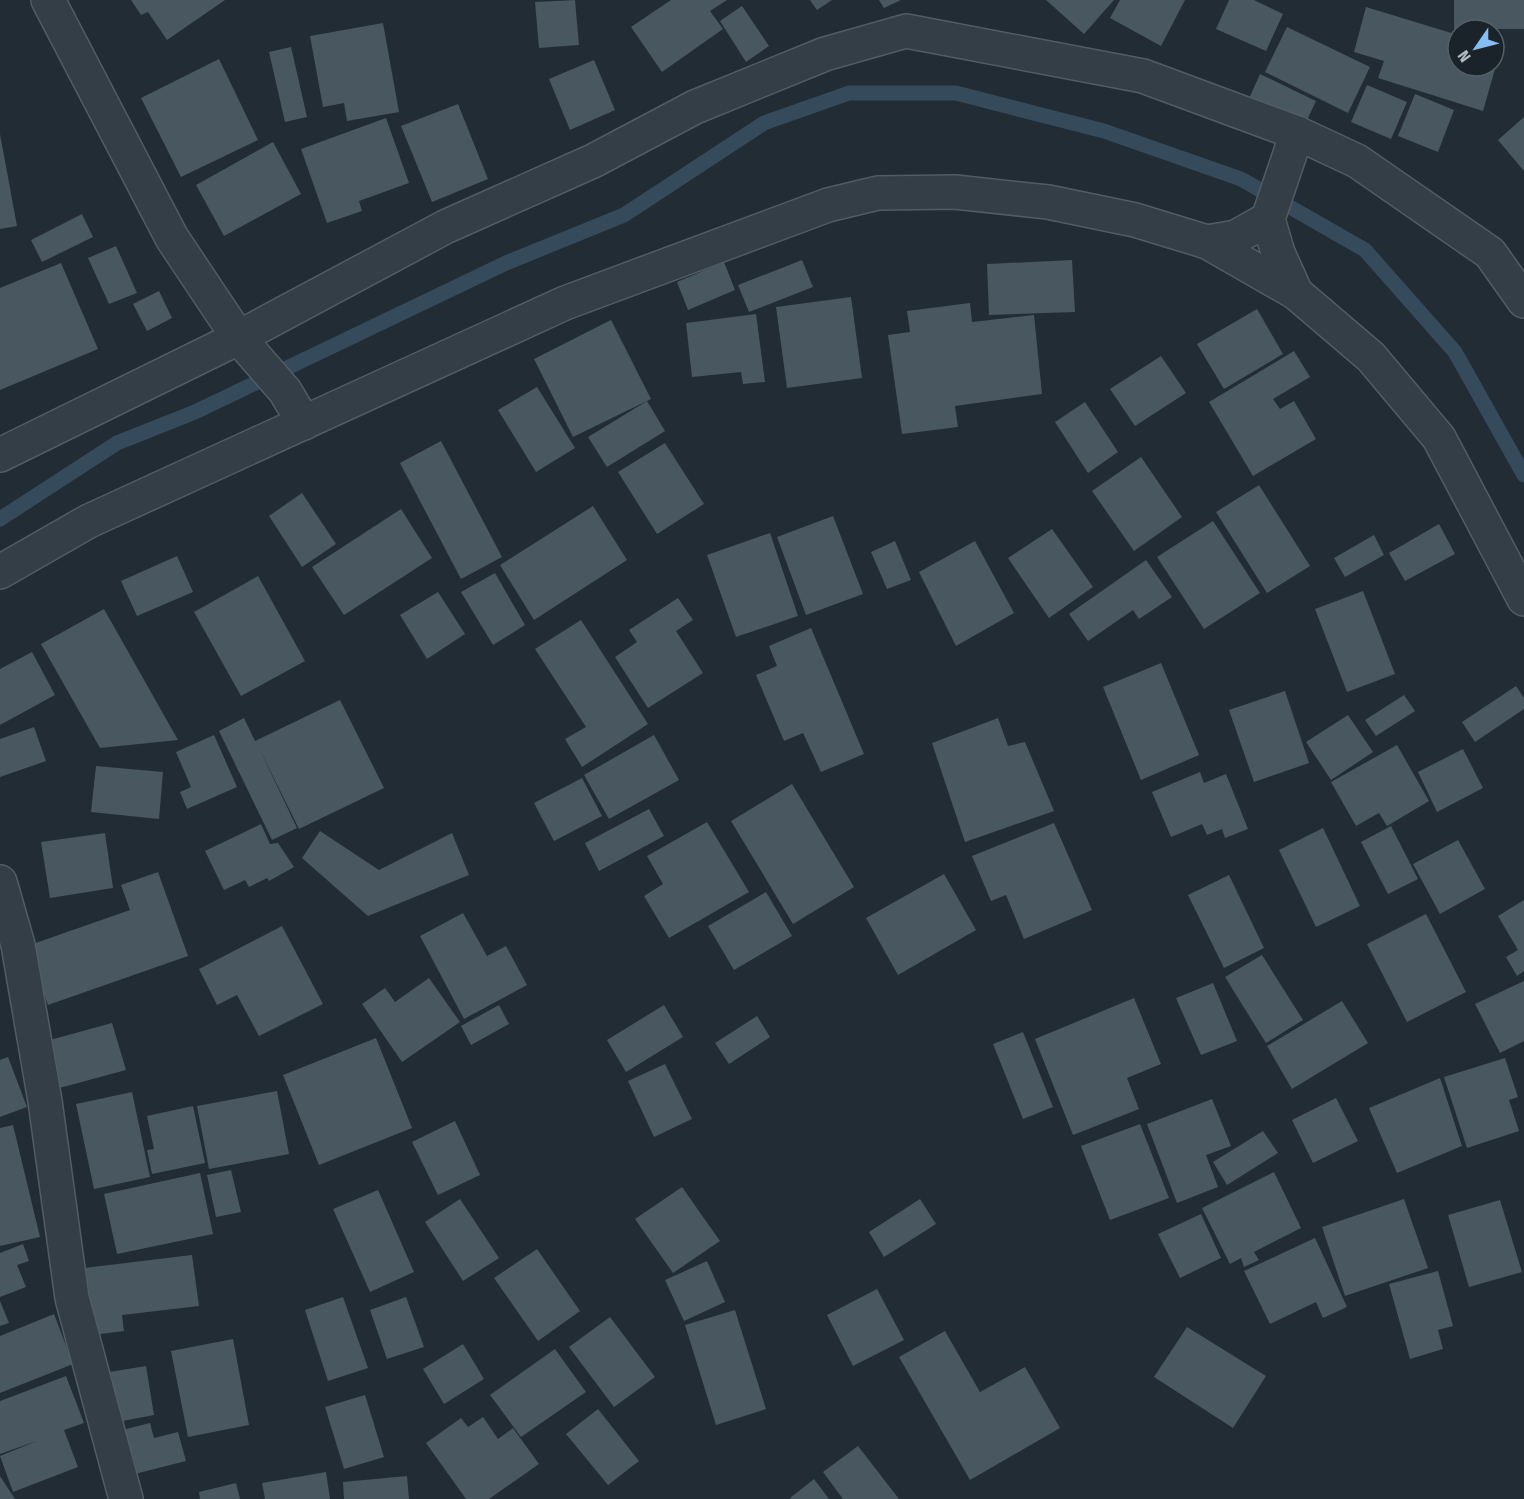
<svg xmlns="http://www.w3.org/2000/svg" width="1524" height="1499" font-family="'Fira Sans Condensed',sans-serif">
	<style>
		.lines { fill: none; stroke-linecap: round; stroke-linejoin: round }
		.stream { stroke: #354a5b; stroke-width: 15 }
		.building { fill: #495761 }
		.minor-casing { stroke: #515c64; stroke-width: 36 }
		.minor { stroke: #343e46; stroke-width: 33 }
	</style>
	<rect width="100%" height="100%" fill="#212c35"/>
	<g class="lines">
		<path class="stream" d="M0 519 117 443 195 412 506 263 624 215 764 123 849 93H956L1104 131 1241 179 1365 250 1455 352 1524 475"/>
	</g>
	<g class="building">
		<path d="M131 0H225L167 40 148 12 141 15Z"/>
		<path d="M575 0 579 45 539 48 535 2Z"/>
		<path d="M671 0H727L710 11 723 29 662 72 631 27Z"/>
		<path d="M810 0H832L817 10Z"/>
		<path d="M879 0H901L884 8Z"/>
		<path d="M1046 0H1114L1084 34Z"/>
		<path d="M1120 0H1185L1161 46 1110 18Z"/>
		<path d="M1229 0H1254L1283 14 1266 51 1216 29Z"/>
		<rect x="1454" y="0" width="70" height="29"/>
		<path d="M742 6 769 46 746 62 720 21Z"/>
		<path d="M1366 7 1458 35V66H1494V46L1501 48 1483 111 1378 78 1384 61 1354 52Z"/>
		<path d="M383 23 399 112 347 121 344 103 323 107 310 36Z"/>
		<path d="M1287 27 1370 67 1348 113 1265 72Z"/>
		<path d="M291 47 307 117 285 122 269 52Z"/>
		<path d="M219 59 258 140 181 177 141 98Z"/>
		<path d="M594 60 615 110 570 130 549 79Z"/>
		<path d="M1260 74 1316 101 1303 129 1247 103Z"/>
		<path d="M1367 85 1407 102 1391 139 1351 122Z"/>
		<path d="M1415 94 1454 110 1438 152 1398 136Z"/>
		<path d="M458 104 488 179 432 202 401 126Z"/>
		<path d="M1524 117V171L1498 140Z"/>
		<path d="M386 118 409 183 359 201 362 211 327 223 301 149Z"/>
		<path d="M0 134 17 226 0 229Z"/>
		<path d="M273 142 301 194 224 236 196 185Z"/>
		<path d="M82 214 93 237 42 262 31 240Z"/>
		<path d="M116 246 137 293 109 304 88 258Z"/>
		<path d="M802 260 813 287 749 312 738 285Z"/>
		<path d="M1072 260 1075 312 989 315 987 264Z"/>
		<path d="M724 262 735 290 688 310 677 282Z"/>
		<path d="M61 263 98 349 0 390V288Z"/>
		<path d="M159 291 172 318 147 331 133 304Z"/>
		<path d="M851 297 862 378 787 388 776 307Z"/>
		<path d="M970 303 972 322 1034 315 1042 394 955 406 958 427 902 434 888 335 910 332 907 311Z"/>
		<path d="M1257 309 1283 354 1224 389 1197 344Z"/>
		<path d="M756 314 765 382 743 384 741 372 692 377 686 323Z"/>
		<path d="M611 320 651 399 573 437 534 359Z"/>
		<path d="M1294 351 1310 377 1273 399 1280 409 1294 401 1316 439 1253 476 1209 402Z"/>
		<path d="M1161 356 1186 393 1135 426 1110 389Z"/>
		<path d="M537 387 575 448 536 472 498 410Z"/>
		<path d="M647 401 665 431 607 467 588 437Z"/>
		<path d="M1085 402 1118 452 1088 473 1055 422Z"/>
		<path d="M441 441 502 557 461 579 400 463Z"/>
		<path d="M665 443 704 504 657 534 618 472Z"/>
		<path d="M1141 457 1182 517 1134 551 1092 491Z"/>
		<path d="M1259 485 1310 566 1267 593 1216 512Z"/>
		<path d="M302 493 336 544 302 567 269 516Z"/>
		<path d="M593 506 627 560 534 620 500 565Z"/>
		<path d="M401 509 432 558 344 615 312 567Z"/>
		<path d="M833 516 863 594 806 615 777 537Z"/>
		<path d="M1213 521 1260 593 1204 629 1157 557Z"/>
		<path d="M1439 524 1455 554 1405 581 1389 553Z"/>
		<path d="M1052 529 1093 587 1049 618 1008 558Z"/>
		<path d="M770 533 798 616 736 637 707 555Z"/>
		<path d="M1374 535 1384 555 1345 577 1334 558Z"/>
		<path d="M895 541 911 580 887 589 871 552Z"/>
		<path d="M975 541 1014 613 956 646 919 572Z"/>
		<path d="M177 556 193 592 137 616 121 581Z"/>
		<path d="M1146 560 1172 597 1139 619 1133 610 1088 641 1069 614Z"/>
		<path d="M495 573 525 625 493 645 461 592Z"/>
		<path d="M258 576 305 661 241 696 194 612Z"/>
		<path d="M1363 591 1395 674 1347 692 1315 609Z"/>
		<path d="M438 592 465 634 427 659 400 615Z"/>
		<path d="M678 598 693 620 676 631 703 673 648 708 615 657 637 642 629 630Z"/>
		<path d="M104 609 178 740 100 748 41 644Z"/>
		<path d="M581 620 648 724 582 767 565 739 586 727 535 649Z"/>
		<path d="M811 628 864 754 821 772 803 733 784 741 756 675 777 666 769 646Z"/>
		<path d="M32 652 55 695 0 725V669Z"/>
		<path d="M1161 663 1199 755 1141 780 1103 687Z"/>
		<path d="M1516 686 1524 698V709L1475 742 1462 722Z"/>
		<path d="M1285 691 1309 763 1254 782 1229 710Z"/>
		<path d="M1404 695 1415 711 1376 736 1365 720Z"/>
		<path d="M340 700 384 788 299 829 259 748 297 828 272 840 219 731 244 718 255 741Z"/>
		<path d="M1348 715 1373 752 1331 780 1306 742Z"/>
		<path d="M998 718 1008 746 1025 742 1054 811 965 842 932 743Z"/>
		<path d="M34 727 46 761 0 777V739Z"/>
		<path d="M214 735 237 787 187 809 180 792 191 787 176 752Z"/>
		<path d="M654 735 679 780 609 819 584 775Z"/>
		<path d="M1397 745 1429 801 1387 826 1379 813 1356 826 1331 782Z"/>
		<path d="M1463 749 1483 788 1437 812 1418 772Z"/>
		<path d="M96 766 163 772 159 819 91 812Z"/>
		<path d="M1200 772 1204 783 1226 774 1248 829 1225 838 1222 829 1207 835 1202 824 1171 837 1152 792Z"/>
		<path d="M582 778 602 816 554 841 534 803Z"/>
		<path d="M792 784 854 887 793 924 731 821Z"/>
		<path d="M649 809 664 836 599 871 585 843Z"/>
		<path d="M707 822 749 892 669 938 644 896 663 884 647 856Z"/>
		<path d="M1054 823 1092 910 1024 939 1006 895 991 901 972 856Z"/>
		<path d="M261 824 270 844 278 843 294 867 269 881 267 878 249 887 245 880 224 890 205 851Z"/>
		<path d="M1391 826 1418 879 1388 894 1361 842Z"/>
		<path d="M1323 828 1360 906 1316 927 1279 850Z"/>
		<path d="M320 831 379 870 452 833 469 875 368 916 302 858Z"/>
		<path d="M105 833 113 888 50 898 41 842Z"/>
		<path d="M1458 840 1485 889 1440 914 1413 864Z"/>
		<path d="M158 872 188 956 48 1005 27 946 130 910 121 885Z"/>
		<path d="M944 874 976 930 898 975 866 918Z"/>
		<path d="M1229 875 1264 948 1224 968 1188 895Z"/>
		<path d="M766 892 792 936 734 970 708 926Z"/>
		<path d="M1524 900V971L1517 976 1506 957 1518 950 1498 916Z"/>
		<path d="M463 913 487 956 506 946 527 985 464 1019 420 936Z"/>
		<path d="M1426 914 1466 992 1407 1022 1367 944Z"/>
		<path d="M282 926 323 1004 259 1036 237 995 217 1005 199 969Z"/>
		<path d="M1262 955 1303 1020 1266 1043 1225 977Z"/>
		<path d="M429 978 460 1022 402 1062 362 1004 385 988 395 1002Z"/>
		<path d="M1524 981V1041L1500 1053 1475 1004Z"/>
		<path d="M1213 983 1237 1041 1201 1055 1176 998Z"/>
		<path d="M1134 998 1161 1064 1127 1078 1139 1109 1073 1135 1035 1039Z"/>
		<path d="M1342 1001 1368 1043 1292 1089 1267 1046Z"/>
		<path d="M499 1005 509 1024 471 1045 461 1026Z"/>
		<path d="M664 1005 683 1037 626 1072 607 1040Z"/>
		<path d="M757 1016 770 1037 729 1064 715 1043Z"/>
		<path d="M112 1023 126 1070 52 1090 39 1043Z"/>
		<path d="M1023 1032 1053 1107 1023 1119 993 1044Z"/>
		<path d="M376 1038 412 1128 319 1165 283 1075Z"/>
		<path d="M8 1057 27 1107 0 1117V1060Z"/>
		<path d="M1505 1058 1518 1097 1509 1100 1519 1131 1467 1148 1444 1077Z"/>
		<path d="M665 1064 692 1119 654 1137 628 1081Z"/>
		<path d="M1440 1078 1462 1146 1397 1173 1369 1108Z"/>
		<path d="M277 1091 289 1154 209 1169 197 1106Z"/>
		<path d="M132 1092 150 1177 94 1189 76 1104Z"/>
		<path d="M1336 1098 1358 1141 1313 1163 1292 1120Z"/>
		<path d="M1212 1099 1231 1146 1206 1155 1218 1187 1177 1203 1147 1124Z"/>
		<path d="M193 1106 205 1163 152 1174 147 1150 154 1149 147 1116Z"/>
		<path d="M455 1121 480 1175 438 1195 412 1142Z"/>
		<path d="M1140 1124 1169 1198 1110 1220 1081 1146Z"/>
		<path d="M13 1125 40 1237 0 1246V1128Z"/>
		<path d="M1263 1131 1278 1153 1227 1185 1213 1162Z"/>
		<path d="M231 1170 241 1212 216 1217 207 1175Z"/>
		<path d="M1274 1172 1301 1228 1254 1252 1259 1260 1244 1267 1241 1258 1230 1264 1202 1208Z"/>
		<path d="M200 1173 213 1234 117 1254 104 1194Z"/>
		<path d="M682 1187 720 1241 673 1273 635 1219Z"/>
		<path d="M378 1190 414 1272 370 1292 333 1209Z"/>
		<path d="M460 1199 499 1258 463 1281 425 1222Z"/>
		<path d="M920 1199 936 1224 884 1257 869 1232Z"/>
		<path d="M1404 1199 1428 1268 1345 1296 1322 1227Z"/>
		<path d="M1500 1200 1522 1272 1469 1287 1448 1215Z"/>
		<path d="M1201 1214 1221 1258 1180 1278 1158 1234Z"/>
		<path d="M1315 1238 1347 1307 1323 1318 1316 1302 1270 1324 1244 1271Z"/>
		<path d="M23 1244 29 1261 17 1265 26 1287 0 1297V1253Z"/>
		<path d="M537 1249 580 1311 538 1341 494 1278Z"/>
		<path d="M192 1255 199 1306 122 1315 124 1331 85 1336 84 1268Z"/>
		<path d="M707 1261 725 1302 684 1321 665 1280Z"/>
		<path d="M1438 1271 1453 1326 1438 1330 1443 1349 1410 1359 1389 1284Z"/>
		<path d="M877 1289 904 1340 853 1366 827 1315Z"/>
		<path d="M343 1297 368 1368 328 1381 305 1310Z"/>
		<path d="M406 1297 424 1347 387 1359 370 1310Z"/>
		<path d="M0 1301 9 1323 0 1326Z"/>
		<path d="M735 1310 766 1409 716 1425 685 1325Z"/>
		<path d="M54 1314 73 1364 0 1393V1336Z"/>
		<path d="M610 1317 655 1377 614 1407 569 1347Z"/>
		<path d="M1187 1327 1266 1376 1233 1428 1154 1377Z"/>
		<path d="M945 1331 980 1392 1025 1367 1060 1428 970 1480 899 1357Z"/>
		<path d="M233 1339 249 1425 188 1437 171 1351Z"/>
		<path d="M463 1344 484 1379 444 1404 423 1369Z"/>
		<path d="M555 1349 586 1392 521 1437 490 1395Z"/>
		<path d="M146 1366 154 1415 112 1423 103 1373Z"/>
		<path d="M66 1376 84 1423 64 1430 78 1467 13 1492 0 1456 37 1441 0 1454V1401Z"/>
		<path d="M365 1395 384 1457 344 1469 325 1407Z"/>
		<path d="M598 1409 639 1461 608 1485 566 1434Z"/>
		<path d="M483 1417 498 1439 513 1428 539 1464 489 1499H466L426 1443 461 1418 468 1427Z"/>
		<path d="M150 1423 154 1438 178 1432 186 1461 131 1475 118 1431Z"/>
		<path d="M858 1446 899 1499H843L823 1472Z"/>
		<path d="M326 1472 330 1499H265L262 1483Z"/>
		<path d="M0 1476 15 1499H0Z"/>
		<path d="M407 1476 409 1499H344L343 1482Z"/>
		<path d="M814 1479 829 1499H791L790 1498Z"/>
		<path d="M236 1483 240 1499H200L199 1492Z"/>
	</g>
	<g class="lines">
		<defs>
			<g id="minor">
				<path d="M48 0 172 238 238 337 285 391 304 423"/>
				<path d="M1207 242 1236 237 1268 219"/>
				<path d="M1296 293 1278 253 1268 219 1297 133"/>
				<path d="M0 455 234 340 445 227 593 161 695 107 825 54 906 31 1143 76 1297 133 1357 161 1490 253 1524 301"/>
				<path d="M0 572 89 521 565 303 828 205 878 193 955 192 1048 202 1135 220 1207 242 1296 293 1371 357 1439 438 1524 599"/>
				<path d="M0 882 18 945 45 1101 72 1298 126 1499"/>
			</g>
		</defs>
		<use href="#minor" class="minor-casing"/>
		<use href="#minor" class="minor"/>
	</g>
	<g transform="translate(1476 48) rotate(235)"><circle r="28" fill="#1a232a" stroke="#555f67" stroke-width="1.5"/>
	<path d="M0-4.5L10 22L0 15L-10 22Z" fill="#85bcf1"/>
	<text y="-9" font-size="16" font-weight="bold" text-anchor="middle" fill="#aeb9c3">N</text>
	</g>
</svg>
